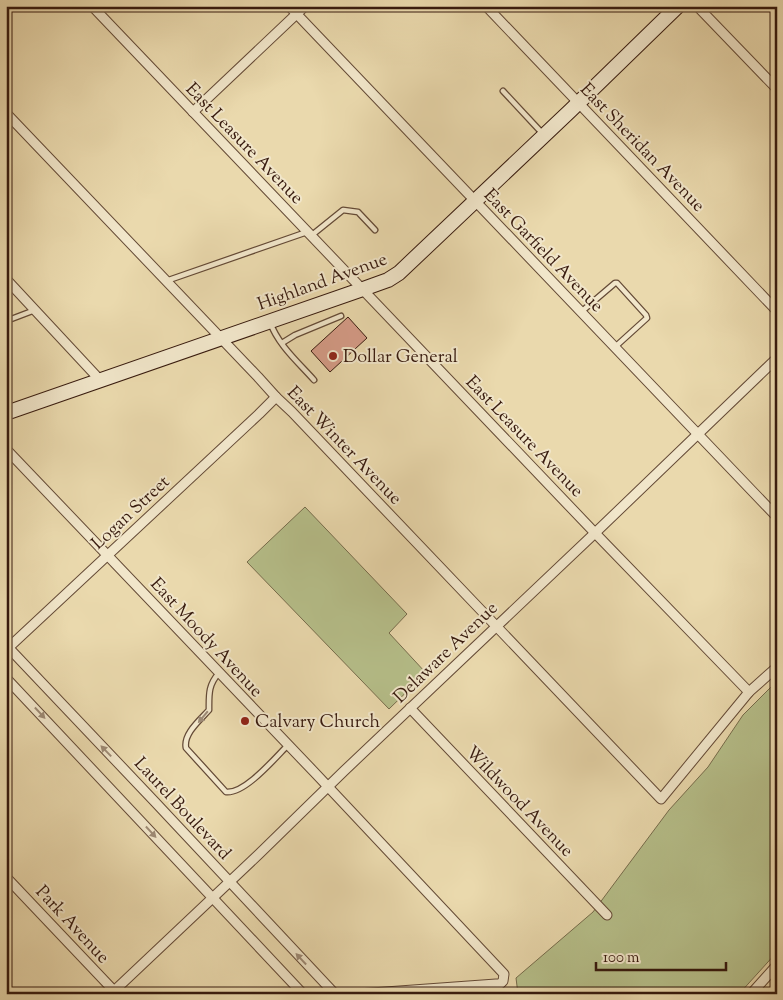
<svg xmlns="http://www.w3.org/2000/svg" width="783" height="1000" font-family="'Sorts Mill Goudy',serif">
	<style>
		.green { fill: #b6bf8a; stroke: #766c4c }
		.building { fill: #d69c88; stroke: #371a0e }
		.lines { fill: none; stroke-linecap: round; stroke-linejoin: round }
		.lane-casing { stroke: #644a36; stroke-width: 7 }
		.street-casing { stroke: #644a36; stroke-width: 11 }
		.secondary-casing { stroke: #371a0e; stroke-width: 16 }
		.lane { stroke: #f1e6ca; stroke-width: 4.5 }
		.street { stroke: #f1e6ca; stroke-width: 9 }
		.secondary { stroke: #f1e6ca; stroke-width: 14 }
		.oneway { fill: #9d8a75 }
		.poi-dot { fill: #8f2418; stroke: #f1e6ca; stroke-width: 2 }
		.labels { text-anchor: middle; stroke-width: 4; stroke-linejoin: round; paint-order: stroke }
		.street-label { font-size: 18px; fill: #371a0e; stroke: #f1e6ca }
		.poi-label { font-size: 18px; fill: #371a0e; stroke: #f1e6ca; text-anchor: start }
	</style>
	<rect width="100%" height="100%" fill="#ead9ad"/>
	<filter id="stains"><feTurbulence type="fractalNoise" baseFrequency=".004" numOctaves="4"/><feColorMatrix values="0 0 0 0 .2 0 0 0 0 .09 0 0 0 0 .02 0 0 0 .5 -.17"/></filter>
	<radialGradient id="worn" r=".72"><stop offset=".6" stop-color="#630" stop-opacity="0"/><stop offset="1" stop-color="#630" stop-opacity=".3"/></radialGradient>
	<g class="green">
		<path d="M305 507 407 614 389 633 426 673 389 709 247 562Z"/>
		<path d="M777 681V952L739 994H518L516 978 593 912 669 810 708 767 743 715Z"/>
	</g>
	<path class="building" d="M348 317 367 338 330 372 311 351Z"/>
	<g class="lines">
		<defs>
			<g id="lane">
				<path d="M503 91 543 134"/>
				<path d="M312 235 343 210 358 212 375 230"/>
				<path d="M166 281 307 232"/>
				<path d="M581 312 615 283H617L646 315 647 318 615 347"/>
				<path d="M6 321 35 310"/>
				<path d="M270 322C278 345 299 363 314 380"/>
				<path d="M282 343 295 335 341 316"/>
				<path d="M219 673C208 685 209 695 209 710 200 720 183 734 186 748L226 792C245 794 275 758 288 745"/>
			</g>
			<g id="street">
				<path d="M92 6 595 533 749 692"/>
				<path d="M289 6 777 517"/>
				<path d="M486 6 777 311"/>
				<path d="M697 6 777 89"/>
				<path d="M193 112 305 6"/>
				<path d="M6 113 258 377 276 397 292 412 661 799 749 692 777 667"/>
				<path d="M6 279 100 380"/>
				<path d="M6 449 317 775 504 974 503 981 500 984H496L358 994"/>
				<path d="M6 645 155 802 335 994"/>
				<path d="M6 650 259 414 276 397"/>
				<path d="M6 678 303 994"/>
				<path d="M410 708 607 915"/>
				<path d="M6 877 117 994"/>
				<path d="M114 991 259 854 344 771 595 533 777 358"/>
				<path d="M751 994 777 965"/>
			</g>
			<path id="secondary" d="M6 413 363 289 388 280 399 273 571 110 678 6"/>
		</defs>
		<use href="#lane" class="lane-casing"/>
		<use href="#street" class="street-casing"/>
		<use href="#secondary" class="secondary-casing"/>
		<use href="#lane" class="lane"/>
		<use href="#street" class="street"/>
		<use href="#secondary" class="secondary"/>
	</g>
	<defs><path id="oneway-solid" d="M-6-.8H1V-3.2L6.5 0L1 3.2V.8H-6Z" transform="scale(1.25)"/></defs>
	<g class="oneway">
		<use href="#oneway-solid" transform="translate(40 713) rotate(47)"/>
		<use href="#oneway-solid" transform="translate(203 717) rotate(130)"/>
		<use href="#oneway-solid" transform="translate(106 751) rotate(-134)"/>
		<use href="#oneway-solid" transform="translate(151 832) rotate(47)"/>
		<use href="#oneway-solid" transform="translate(301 959) rotate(-133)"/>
	</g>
	<g class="poi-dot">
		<circle cx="333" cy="356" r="5"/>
		<circle cx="245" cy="721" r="5"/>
	</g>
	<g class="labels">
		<g class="street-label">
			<text transform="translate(245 143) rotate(46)" y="6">East Leasure Avenue</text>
			<text transform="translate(643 147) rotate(46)" y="6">East Sheridan Avenue</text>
			<text transform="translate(544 250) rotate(46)" y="6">East Garfield Avenue</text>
			<text transform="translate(322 281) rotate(-20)" y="6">Highland Avenue</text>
			<text transform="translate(525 436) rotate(46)" y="6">East Leasure Avenue</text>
			<text transform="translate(345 445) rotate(46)" y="6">East Winter Avenue</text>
			<text transform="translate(130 512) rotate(-43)" y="6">Logan Street</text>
			<text transform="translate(207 637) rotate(47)" y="6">East Moody Avenue</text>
			<text transform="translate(445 652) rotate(-44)" y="6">Delaware Avenue</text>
			<text transform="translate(520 801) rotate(46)" y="6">Wildwood Avenue</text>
			<text transform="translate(183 808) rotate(47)" y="6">Laurel Boulevard</text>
			<text transform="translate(73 924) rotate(47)" y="6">Park Avenue</text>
		</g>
		<g class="poi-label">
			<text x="343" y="362">Dollar General</text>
			<text x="255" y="727">Calvary Church</text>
		</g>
	</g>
	<rect width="783" height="1000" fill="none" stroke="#ead9ad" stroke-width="25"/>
	<rect x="8" y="8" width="768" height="985" fill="none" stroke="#371a0e" stroke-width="2.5"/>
	<rect x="12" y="12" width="758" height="975" fill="none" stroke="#371a0e"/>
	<path d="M596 962v8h130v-8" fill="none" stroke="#371a0e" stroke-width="2.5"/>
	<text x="603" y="962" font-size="15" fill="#371a0e" stroke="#f1e6ca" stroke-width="4" paint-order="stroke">100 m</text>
	<rect width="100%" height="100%" filter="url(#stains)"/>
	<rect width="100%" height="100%" fill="url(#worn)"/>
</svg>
